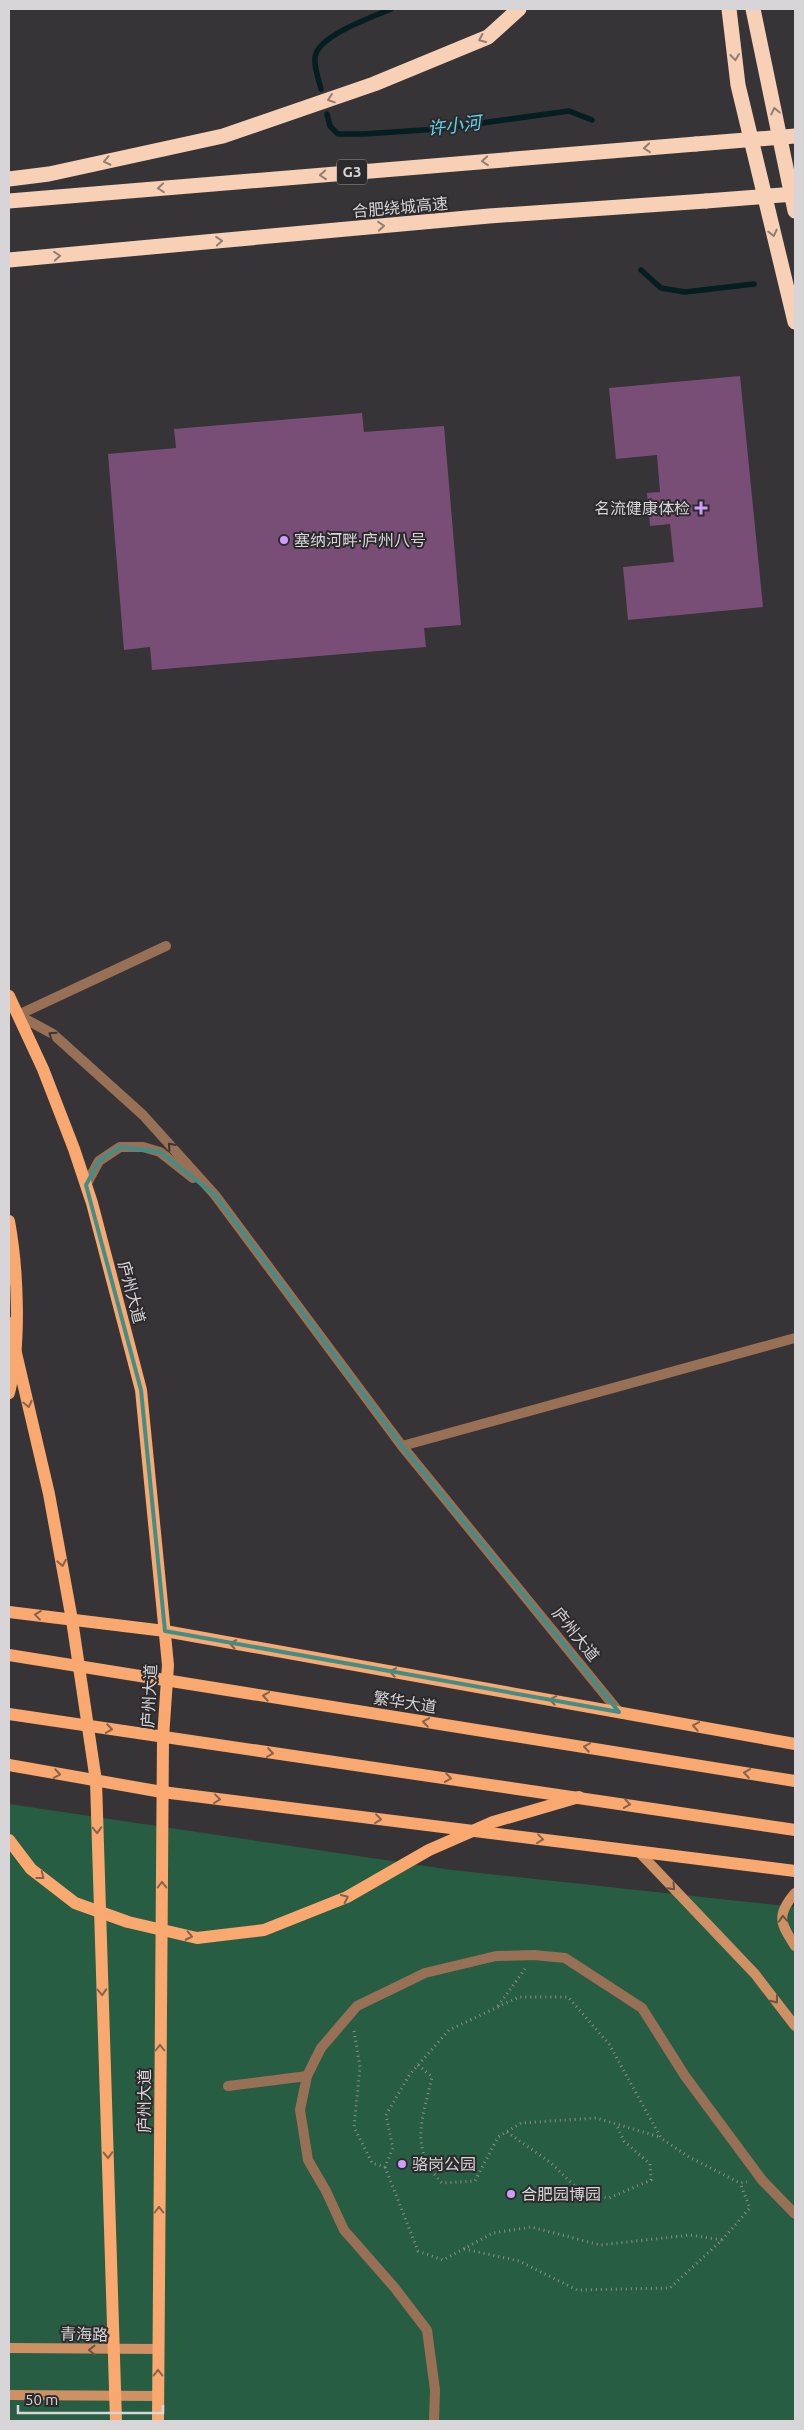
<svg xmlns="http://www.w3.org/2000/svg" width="804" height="2430" font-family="Ubuntu,'Noto Sans SC',sans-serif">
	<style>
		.green { fill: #275d43 }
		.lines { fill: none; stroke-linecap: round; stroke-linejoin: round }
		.stream { stroke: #041e22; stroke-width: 5.5 }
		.building { fill: #784e76 }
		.path { stroke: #8e8c8e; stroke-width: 3; stroke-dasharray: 1 4; stroke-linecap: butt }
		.lane { stroke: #977055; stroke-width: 10 }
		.street { stroke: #977055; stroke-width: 10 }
		.secondary { stroke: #cf9164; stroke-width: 10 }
		.primary { stroke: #f9a96f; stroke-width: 12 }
		.highway { stroke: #f7d0b6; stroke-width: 15 }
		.primary-bridge { stroke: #f9a96f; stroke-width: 12 }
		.highway-bridge { stroke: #f7d0b6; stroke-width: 15 }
		.oneway { stroke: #927d71 }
		.oneway2 { stroke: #3c3432 }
		.oneway3 { stroke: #88634a }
		.oneway4 { stroke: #6d5342 }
		.marked { fill: none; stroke: #418e88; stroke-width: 4; stroke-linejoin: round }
		.poi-dot { fill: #d09dff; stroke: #2c2a2c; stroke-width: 2 }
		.labels { text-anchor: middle; stroke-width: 4; stroke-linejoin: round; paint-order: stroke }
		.shield { fill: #2c2a2c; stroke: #a4a2a4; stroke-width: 1 }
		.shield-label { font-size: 15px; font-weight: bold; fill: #d7d5d7 }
		.street-label { font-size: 16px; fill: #d7d5d7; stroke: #2c2a2c }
		.poi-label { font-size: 16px; fill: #d7d5d7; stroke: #2c2a2c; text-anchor: start }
		.water-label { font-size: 18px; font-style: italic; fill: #5ed6ec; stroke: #2c2a2c }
	</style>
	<rect width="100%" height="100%" fill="#363436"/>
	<path class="green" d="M9 1804 452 1870 795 1907V2421H9Z"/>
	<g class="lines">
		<g class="stream">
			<path d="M321 89C319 80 314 68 315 58 316 36 373 17 391 9"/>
			<path d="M327 114 330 126 338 134H364L438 129 569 111 592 120"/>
			<path d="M641 270 661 288 685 292 754 284"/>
		</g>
	</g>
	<g class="building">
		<path d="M740 376 763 607 628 620 623 567 674 562 670 524 650 526 647 493 660 492 657 455 616 459 609 388Z"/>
		<path d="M362 413 364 432 444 426 461 625 424 628 426 647 152 670 150 647 124 650 108 454 176 448 174 429Z"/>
	</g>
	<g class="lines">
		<g class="path">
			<path d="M498 2006 525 1969"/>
			<path d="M354 2031 360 2067 354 2127 372 2163 385 2167 393 2148 386 2115 410 2074 449 2030 519 1997H568L609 2044 661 2138 689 2157 740 2183 747 2182"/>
			<path d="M418 2065 432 2077C423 2118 408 2148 442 2183L475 2181 498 2137 521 2123 596 2118 660 2137"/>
			<path d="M507 2132 551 2163 582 2193 609 2198 651 2180 650 2164 624 2141 616 2124"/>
			<path d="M385 2167 418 2251 443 2260 493 2233 531 2227 600 2245 690 2235 722 2240"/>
			<path d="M464 2249 519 2261 577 2290 670 2288 722 2240 750 2208 740 2183"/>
		</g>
		<g class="lane">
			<path d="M228 2086 307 2076"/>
			<path d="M434 2421 435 2390 427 2330 394 2287 344 2230 326 2191 308 2160 300 2110 307 2076 321 2048 357 2006 425 1973 496 1956 534 1955 565 1958 642 2008 685 2076 762 2180 795 2214"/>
		</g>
		<g class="street">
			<path d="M18 1015 53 1034 143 1115 215 1195 402 1446 619 1712"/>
			<path d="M18 1015 166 946"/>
			<path d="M86 1185 99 1161 120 1147H143L160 1152 193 1178"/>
			<path d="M402 1446 795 1338"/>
		</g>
		<g class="secondary">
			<path d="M638 1851 755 1974 795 2026"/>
			<path d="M795 1893C776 1915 780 1923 795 1946"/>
			<path d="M9 2348 158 2349"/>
			<path d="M9 2395 158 2396"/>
		</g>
		<g class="primary">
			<path d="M9 996 43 1069 74 1149 92 1203 141 1390 168 1665 163 1738 158 2421"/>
			<path d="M9 1323 49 1494 72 1620 96 1781 116 2421"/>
			<path d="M9 1612 165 1631 795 1744"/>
			<path d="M9 1655 795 1781"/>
			<path d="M9 1714 795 1830"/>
			<path d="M9 1765 162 1792 795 1871"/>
		</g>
		<g class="highway">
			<path d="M729 9 738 85 795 322"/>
			<path d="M753 9 795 211"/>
			<path d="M9 179 49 174 223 136 374 84 488 37 519 9"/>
			<path d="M9 201 696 144"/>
			<path d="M9 260 489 216 706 201"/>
		</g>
		<g class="primary-bridge">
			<path d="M9 1221C18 1270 21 1345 9 1393"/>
			<path d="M9 1840 31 1869 75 1903 128 1922 197 1938 264 1930 347 1897 429 1850 493 1822 579 1797"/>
		</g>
		<g class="highway-bridge">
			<path d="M696 144 795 136"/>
			<path d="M706 201 795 194"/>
		</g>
	</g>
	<defs><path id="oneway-chevron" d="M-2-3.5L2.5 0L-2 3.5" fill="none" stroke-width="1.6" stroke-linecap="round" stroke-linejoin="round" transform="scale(1.25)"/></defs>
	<g class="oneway">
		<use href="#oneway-chevron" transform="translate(482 39) rotate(155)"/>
		<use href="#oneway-chevron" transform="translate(735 57) rotate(84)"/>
		<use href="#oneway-chevron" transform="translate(331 99) rotate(161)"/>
		<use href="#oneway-chevron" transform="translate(775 111) rotate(-102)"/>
		<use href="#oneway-chevron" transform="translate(647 148) rotate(175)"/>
		<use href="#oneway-chevron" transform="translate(107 161) rotate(168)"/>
		<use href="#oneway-chevron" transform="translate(485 161) rotate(175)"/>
		<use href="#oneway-chevron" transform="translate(323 175) rotate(175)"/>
		<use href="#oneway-chevron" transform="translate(161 188) rotate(175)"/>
		<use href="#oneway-chevron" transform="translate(381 226) rotate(-5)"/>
		<use href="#oneway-chevron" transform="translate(773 233) rotate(77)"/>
		<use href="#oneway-chevron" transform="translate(219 241) rotate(-5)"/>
		<use href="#oneway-chevron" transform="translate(57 256) rotate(-5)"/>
	</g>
	<g class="oneway2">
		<use href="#oneway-chevron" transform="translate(52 1035) rotate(-145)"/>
		<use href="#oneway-chevron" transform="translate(171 1146) rotate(-132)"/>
	</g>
	<g class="oneway3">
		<use href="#oneway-chevron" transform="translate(28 1404) rotate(77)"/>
		<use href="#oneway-chevron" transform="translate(62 1563) rotate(80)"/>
		<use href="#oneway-chevron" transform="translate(38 1615) rotate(-173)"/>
		<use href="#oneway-chevron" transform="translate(233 1644) rotate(-170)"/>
		<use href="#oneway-chevron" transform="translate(393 1672) rotate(-170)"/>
		<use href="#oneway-chevron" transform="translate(266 1696) rotate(-171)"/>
		<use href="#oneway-chevron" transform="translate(553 1700) rotate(-170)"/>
		<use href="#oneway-chevron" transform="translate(426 1722) rotate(-171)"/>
		<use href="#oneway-chevron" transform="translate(696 1726) rotate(-170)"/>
		<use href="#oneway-chevron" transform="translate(109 1729) rotate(9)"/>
		<use href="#oneway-chevron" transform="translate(587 1747) rotate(-171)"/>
		<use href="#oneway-chevron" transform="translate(270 1753) rotate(8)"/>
		<use href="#oneway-chevron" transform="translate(747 1773) rotate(-171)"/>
		<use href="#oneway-chevron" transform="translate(57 1774) rotate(10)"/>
		<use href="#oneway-chevron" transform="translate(448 1778) rotate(8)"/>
		<use href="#oneway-chevron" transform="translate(217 1799) rotate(7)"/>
		<use href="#oneway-chevron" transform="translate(627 1804) rotate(8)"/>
		<use href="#oneway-chevron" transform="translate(378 1819) rotate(7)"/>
		<use href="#oneway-chevron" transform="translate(97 1830) rotate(88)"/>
		<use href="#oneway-chevron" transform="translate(540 1839) rotate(7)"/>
		<use href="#oneway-chevron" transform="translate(41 1876) rotate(38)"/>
		<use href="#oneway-chevron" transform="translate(162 1885) rotate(-90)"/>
		<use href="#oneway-chevron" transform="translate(345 1898) rotate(-25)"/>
		<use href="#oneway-chevron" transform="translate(189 1936) rotate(12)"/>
		<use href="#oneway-chevron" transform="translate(102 1992) rotate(88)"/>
		<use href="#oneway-chevron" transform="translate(160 2048) rotate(-90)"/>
		<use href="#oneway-chevron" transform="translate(108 2155) rotate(88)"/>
		<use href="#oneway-chevron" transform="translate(159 2210) rotate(-90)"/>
		<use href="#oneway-chevron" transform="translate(158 2373) rotate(-90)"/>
	</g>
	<g class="oneway4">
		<use href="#oneway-chevron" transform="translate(672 1887) rotate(46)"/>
		<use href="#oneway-chevron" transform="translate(783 1919) rotate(-94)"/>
		<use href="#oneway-chevron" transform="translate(775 2000) rotate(52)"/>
		<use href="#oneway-chevron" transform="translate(92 2350) rotate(-179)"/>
	</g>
	<path class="marked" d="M120 1147 160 1152 215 1195 402 1446 619 1712 165 1631 141 1390 86 1185 99 1161Z"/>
	<g class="poi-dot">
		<path d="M698.5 500.5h5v5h5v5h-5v5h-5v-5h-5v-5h5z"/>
		<circle cx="284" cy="540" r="5"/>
		<circle cx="402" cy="2164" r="5"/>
		<circle cx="511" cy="2194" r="5"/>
	</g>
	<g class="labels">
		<rect class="shield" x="337" y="159.5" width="30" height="25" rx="4"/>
		<g class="shield-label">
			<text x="352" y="177">G3</text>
		</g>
		<g class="street-label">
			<text transform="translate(400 207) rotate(-5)" y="6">合肥绕城高速</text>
			<text transform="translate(132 1292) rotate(75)" y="6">庐州大道</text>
			<text transform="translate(576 1634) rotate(51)" y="6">庐州大道</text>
			<text transform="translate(149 1696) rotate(-87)" y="6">庐州大道</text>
			<text transform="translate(405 1702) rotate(9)" y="6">繁华大道</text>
			<text transform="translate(144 2101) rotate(-90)" y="6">庐州大道</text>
			<text transform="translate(84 2334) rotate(1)" y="6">青海路</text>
		</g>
		<g class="poi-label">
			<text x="690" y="514" text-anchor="end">名流健康体检</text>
			<text x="294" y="546">塞纳河畔·庐州八号</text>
			<text x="412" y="2170">骆岗公园</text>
			<text x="521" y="2200">合肥园博园</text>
		</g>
		<g class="water-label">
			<text transform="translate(454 126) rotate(-7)" y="6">许小河</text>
		</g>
	</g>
	<rect width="804" height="2430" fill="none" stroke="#d7d5d7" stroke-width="20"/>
	<path d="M18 2405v8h145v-8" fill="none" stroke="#d7d5d7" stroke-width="2.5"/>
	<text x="25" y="2405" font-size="15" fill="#d7d5d7" stroke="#2c2a2c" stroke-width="4" paint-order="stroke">50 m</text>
</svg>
